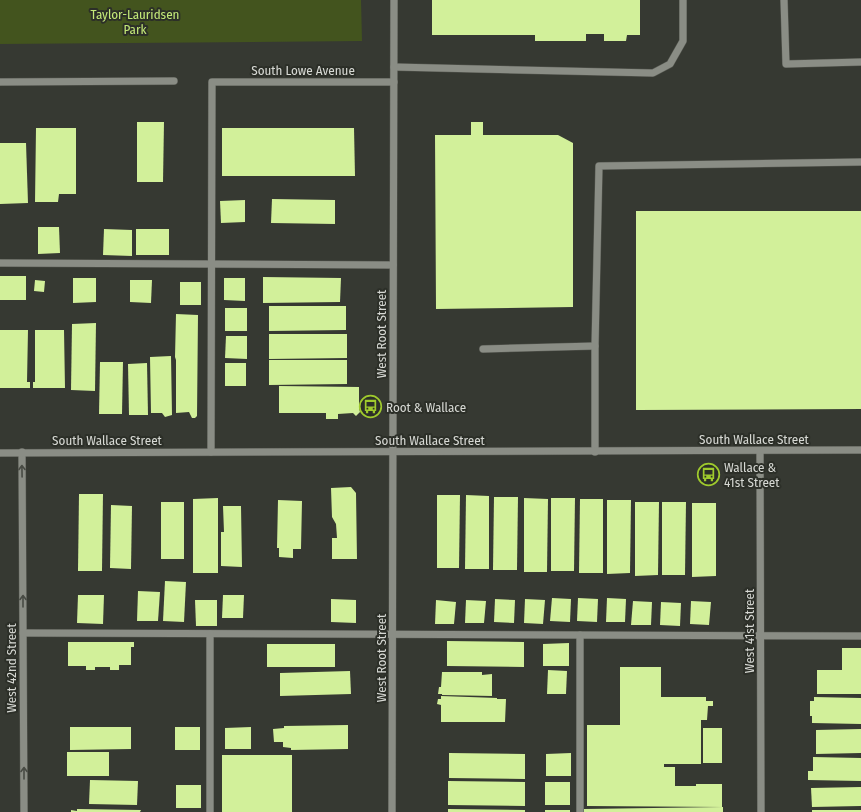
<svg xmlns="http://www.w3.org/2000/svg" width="861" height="812" font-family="'Fira Sans Condensed',sans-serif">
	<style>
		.green { fill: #43541e }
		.building { fill: #d2f09a }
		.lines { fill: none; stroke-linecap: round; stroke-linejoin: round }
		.minor-casing { stroke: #565851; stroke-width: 8 }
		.minor { stroke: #8a8d85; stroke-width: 7 }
		.oneway { stroke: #484b44 }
		.labels { text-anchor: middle; stroke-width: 4; stroke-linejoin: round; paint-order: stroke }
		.park-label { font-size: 13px; fill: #c3e878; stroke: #2c2f28 }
		.street-label { font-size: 13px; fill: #d7d9d4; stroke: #2c2f28 }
		.poi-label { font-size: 13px; fill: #d7d9d4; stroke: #2c2f28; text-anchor: start }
	</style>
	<rect width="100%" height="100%" fill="#363932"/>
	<path class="green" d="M0 0H361L362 41 0 44Z"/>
	<g class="building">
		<path d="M432 0H640V35H627L626 41H604V34H586V41H535V35H432Z"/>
		<path d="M137 122H164L163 182H137Z"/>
		<path d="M471 122H483V135H558L573 143V307L436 309 435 135H471Z"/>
		<path d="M36 128H76V194H59L58 202H35Z"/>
		<path d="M222 128H354L355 176H222Z"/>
		<path d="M0 143H26L28 203 0 204Z"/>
		<path d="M272 199 335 200V224L271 223Z"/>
		<path d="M245 200V222L221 223 220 201Z"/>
		<path d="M636 211H861V409L636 410Z"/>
		<path d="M38 227H59L60 253 38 254Z"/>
		<path d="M104 229 132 230V256L103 255Z"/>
		<rect x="136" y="229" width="33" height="26"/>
		<rect x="0" y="276" width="26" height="24"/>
		<path d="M263 277 341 278 340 302 263 303Z"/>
		<path d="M73 278H96V302L73 303Z"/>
		<path d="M224 278H245V301L224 300Z"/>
		<path d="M35 280 45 281 44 292 34 291Z"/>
		<path d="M130 280H152L151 303 130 302Z"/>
		<rect x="180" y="282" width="21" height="23"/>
		<path d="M269 306H346V330L269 331Z"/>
		<rect x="225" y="308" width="22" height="23"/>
		<path d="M176 314 198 315 197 416 195 418H192L189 412 176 413V360L175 357Z"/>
		<path d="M96 323 95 391 71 390 72 324Z"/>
		<path d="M0 330H28L27 382H30V388H0Z"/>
		<path d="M35 330H64L65 388H33V382H35Z"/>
		<path d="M269 334H347V358L269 359Z"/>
		<path d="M226 336H247V359L225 358Z"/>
		<path d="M171 356 172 415 165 417 162 413H151L150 357Z"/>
		<path d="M269 360H347V384L269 385Z"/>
		<path d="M100 362H123L122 414H99Z"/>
		<path d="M147 363 148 415H129L128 364Z"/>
		<rect x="225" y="363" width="21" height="23"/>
		<path d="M279 386 359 387V408L360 412 356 416 353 413 338 414V419H326V413H279Z"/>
		<path d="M351 487 356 493 357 559H332V538H337L336 524 332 517 331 488Z"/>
		<path d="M79 494H103L102 571H78Z"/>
		<path d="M437 495H460L459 568H437Z"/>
		<path d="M466 495 489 496V569H465Z"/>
		<path d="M494 497H518L517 570H493Z"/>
		<path d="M218 498V573H193V499Z"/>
		<path d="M524 498 548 499 547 572H524Z"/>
		<path d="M551 498H575L574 571H551Z"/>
		<path d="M580 499H603V573H579Z"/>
		<path d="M278 500 302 501 301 549H293V558L279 557V548H277Z"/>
		<path d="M607 500H631L630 573 607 574Z"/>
		<rect x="161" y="502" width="23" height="57"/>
		<path d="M635 502H659L658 575 635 576Z"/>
		<path d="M662 502H686L685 575H662Z"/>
		<path d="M692 503H716V576L692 577Z"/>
		<path d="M111 505 132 506 131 569 110 568Z"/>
		<path d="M223 506H241L242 567 221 566V532H224Z"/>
		<path d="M165 581 186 582 184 622 163 621Z"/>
		<path d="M138 591 160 592 158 621H137Z"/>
		<path d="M78 595H104L103 624 77 623Z"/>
		<path d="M223 595H244L243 618H222Z"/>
		<path d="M552 598 571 599 570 622 550 621Z"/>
		<path d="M578 598 598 599 597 622 577 621Z"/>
		<path d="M607 598 626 599 625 622H606Z"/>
		<path d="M331 599 356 600V623L331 622Z"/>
		<path d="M495 599 515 600 514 623 494 622Z"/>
		<path d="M525 599 545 600 543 624 524 623Z"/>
		<path d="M195 600H217V626H196Z"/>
		<path d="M436 600 456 602 454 624H435Z"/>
		<path d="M466 600 486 601 484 623H465Z"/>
		<path d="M633 601 652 602 651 625H631Z"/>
		<path d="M691 601 711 602 709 625 690 624Z"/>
		<path d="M661 602 681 603 680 626 660 625Z"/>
		<path d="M447 641 524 642V667L447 666Z"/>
		<path d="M68 642H134V647H131V665H119V670H110V667H95V670H86V666H68Z"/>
		<path d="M569 643V666H543V644Z"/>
		<rect x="267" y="644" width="68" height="23"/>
		<path d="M842 648H861V694H817V670H842Z"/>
		<path d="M620 667H661V697H706V701H713V706H708L707 720H701V764H664V767H675V786H696V784H722V807L587 806V725H620Z"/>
		<path d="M548 670 567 671 566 694H547Z"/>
		<path d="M350 671 351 694 280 696V673Z"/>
		<path d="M442 672H482V675L492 674V696L442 695V694H438L439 687H441Z"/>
		<path d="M441 696 497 698V699H506L505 722H441V705L437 704 438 699H441Z"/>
		<path d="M814 697 861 698V724L812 723V716H810V701H814Z"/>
		<path d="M348 725V749L291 750V748L283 747V742H274L273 729 284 728V726Z"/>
		<path d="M70 727H131V749L70 750Z"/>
		<rect x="175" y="727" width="25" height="23"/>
		<path d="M251 727V749H225V728Z"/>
		<rect x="703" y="728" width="19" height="35"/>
		<path d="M861 729V753L816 754V730Z"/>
		<rect x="67" y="752" width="42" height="24"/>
		<path d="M449 753 525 754V779L449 778Z"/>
		<path d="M571 753V776H546V754Z"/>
		<rect x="222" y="755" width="70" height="57"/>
		<path d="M813 757 861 758V781L808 780V771H813Z"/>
		<path d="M90 780 138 781 137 805 89 804Z"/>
		<path d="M448 781 525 782V806L448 805Z"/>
		<rect x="545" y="782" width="25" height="23"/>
		<rect x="176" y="785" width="25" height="23"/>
		<path d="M861 787V806L812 807 811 788Z"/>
		<path d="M723 807V812H584V809Z"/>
		<path d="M77 809 141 810 140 812H71V810L77 811Z"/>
		<path d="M448 809 525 810V812H448Z"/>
		<rect x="545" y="810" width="25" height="2"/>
		<rect x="812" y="810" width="49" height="2"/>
	</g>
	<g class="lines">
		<defs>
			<g id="minor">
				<path d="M784 0 786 64 861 62"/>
				<path d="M394 67 653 73 670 64 683 41V0"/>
				<path d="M0 82 174 81"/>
				<path d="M0 263 393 265"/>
				<path d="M483 349 595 346"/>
				<path d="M760 451 761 812"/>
				<path d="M22 452 24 812"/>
				<path d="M211 452 212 82H394"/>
				<path d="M595 452V346L599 166 861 162"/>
				<path d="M0 453 861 450"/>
				<path d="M23 633 861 636"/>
				<path d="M210 634V812"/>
				<path d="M580 635V812"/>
				<path d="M392 812 394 0"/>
			</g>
		</defs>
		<use href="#minor" class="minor-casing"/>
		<use href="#minor" class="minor"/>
	</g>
	<defs><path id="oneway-shaft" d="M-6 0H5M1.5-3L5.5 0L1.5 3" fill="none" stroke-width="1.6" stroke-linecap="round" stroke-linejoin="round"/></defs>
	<g class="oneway">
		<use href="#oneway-shaft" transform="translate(22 471) rotate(-91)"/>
		<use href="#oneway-shaft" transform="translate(23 601) rotate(-90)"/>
		<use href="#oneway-shaft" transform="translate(24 773) rotate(-90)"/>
	</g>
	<defs>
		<symbol id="bus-ring" viewBox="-11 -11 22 22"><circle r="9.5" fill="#2c2f28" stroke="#9fca2d" stroke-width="1.5"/><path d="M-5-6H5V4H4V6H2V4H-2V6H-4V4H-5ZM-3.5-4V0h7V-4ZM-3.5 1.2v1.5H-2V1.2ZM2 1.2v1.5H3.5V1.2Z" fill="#9fca2d"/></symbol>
	</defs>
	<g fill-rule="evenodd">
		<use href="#bus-ring" x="358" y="394" width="25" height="25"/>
		<use href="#bus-ring" x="696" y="462" width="25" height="25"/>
	</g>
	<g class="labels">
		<g class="park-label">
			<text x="135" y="19">Taylor-Lauridsen<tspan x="135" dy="15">Park</tspan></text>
		</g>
		<g class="street-label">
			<text x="303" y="75">South Lowe Avenue</text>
			<text transform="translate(381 334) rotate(-90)" y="5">West Root Street</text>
			<text x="754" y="444">South Wallace Street</text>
			<text x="107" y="445">South Wallace Street</text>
			<text x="430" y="445">South Wallace Street</text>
			<text transform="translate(749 631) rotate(-90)" y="5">West 41st Street</text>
			<text transform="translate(381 658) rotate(-90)" y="5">West Root Street</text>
			<text transform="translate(11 668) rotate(-90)" y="5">West 42nd Street</text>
		</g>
		<g class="poi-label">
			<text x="386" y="412">Root &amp; Wallace</text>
			<text x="724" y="472">Wallace &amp;<tspan x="724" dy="15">41st Street</tspan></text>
		</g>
	</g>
</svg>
